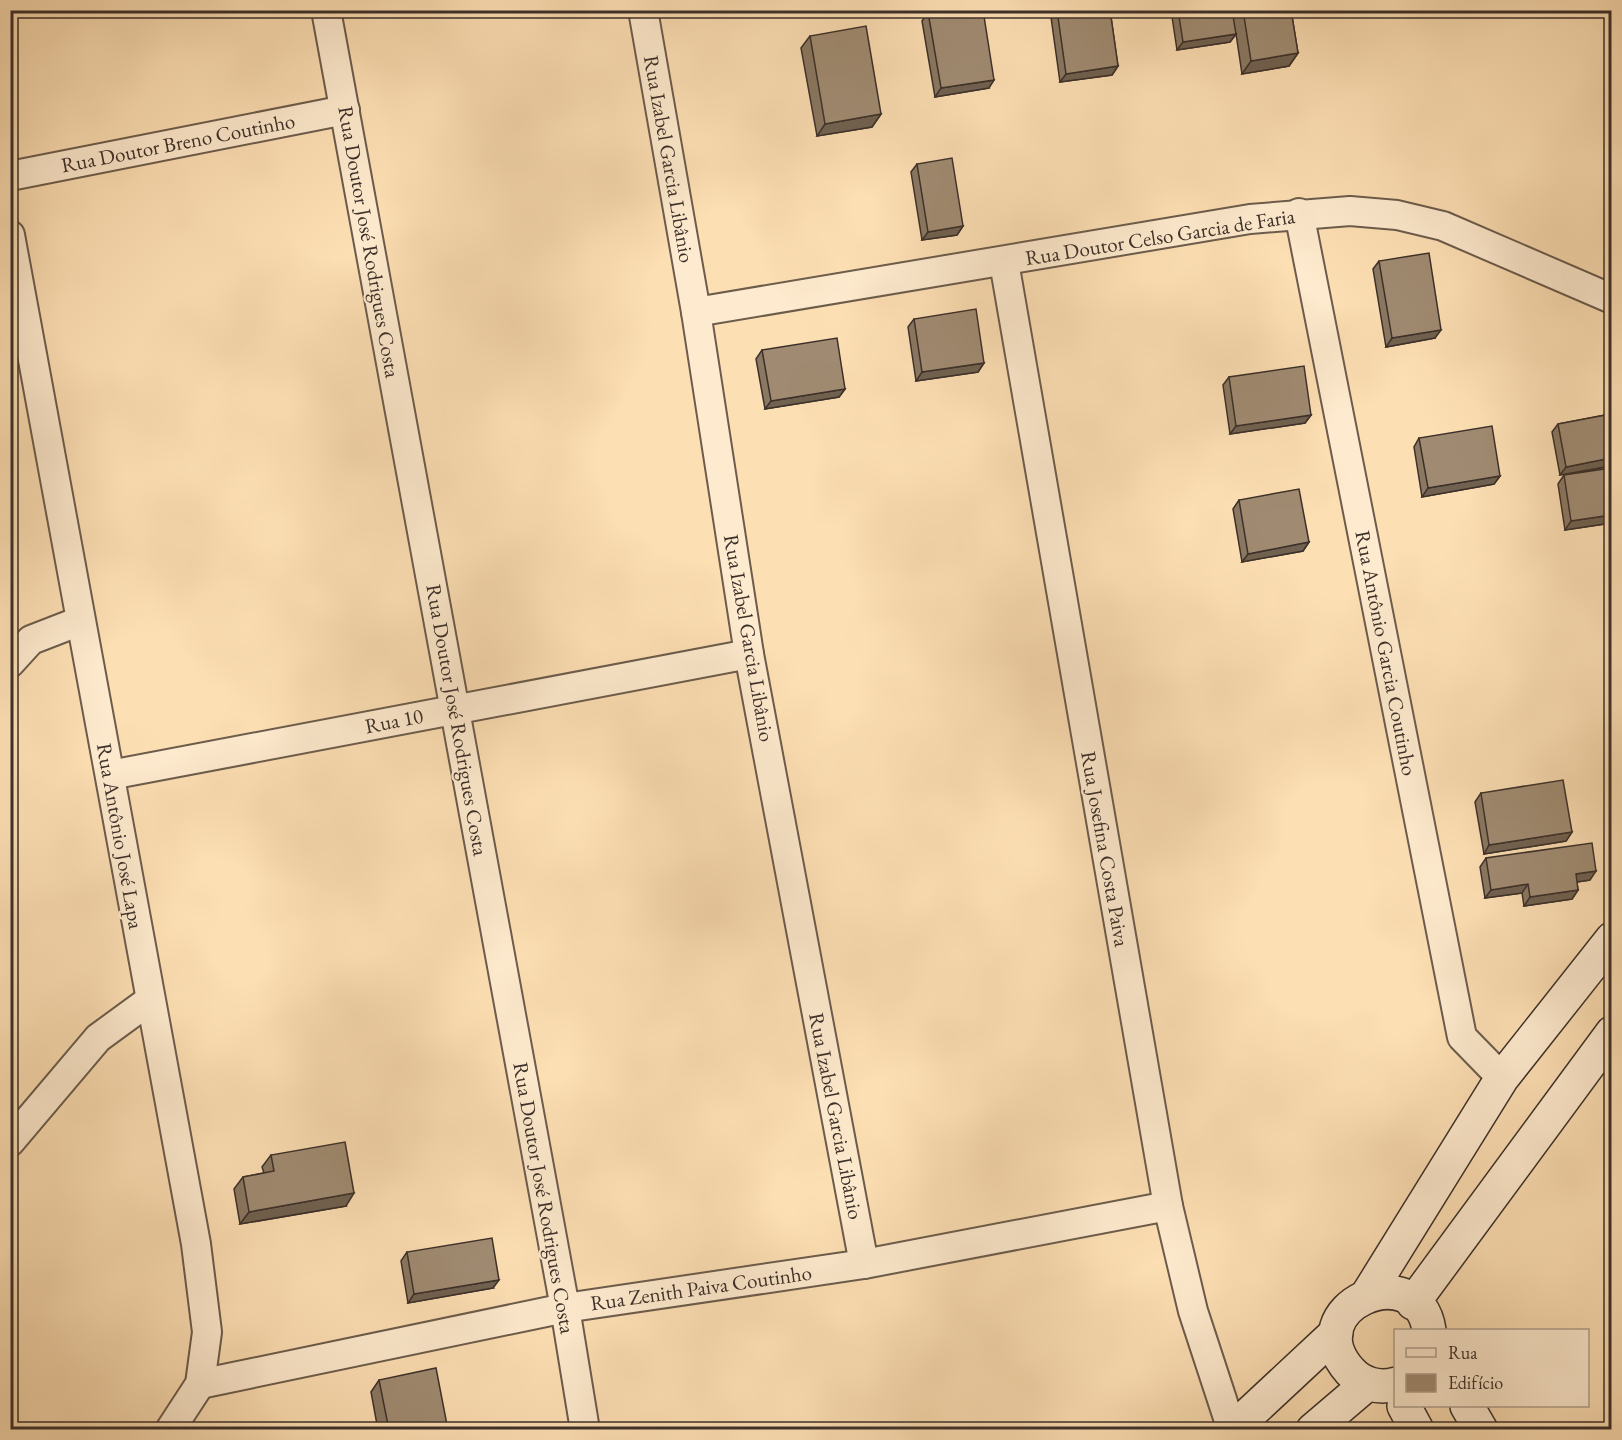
<svg xmlns="http://www.w3.org/2000/svg" width="1622" height="1440" font-family="'EB Garamond',serif">
	<style>
		.lines { fill: none; stroke-linecap: round; stroke-linejoin: round }
		.street-casing { stroke: #6c5c4c; stroke-width: 32 }
		.secondary-casing { stroke: #3c302a; stroke-width: 36 }
		.street { stroke: #feeace; stroke-width: 28 }
		.secondary { stroke: #feeace; stroke-width: 33 }
		.wall { fill: #8a7862; stroke: #3c302a; stroke-width: 1.5 }
		.shaded-wall { fill: #706150; stroke: #3c302a; stroke-width: 1.5 }
		.building { fill: #a08b72; stroke: #3c302a; stroke-width: 1.5 }
		.labels { text-anchor: middle; stroke-width: 4.5; stroke-linejoin: round; paint-order: stroke }
		.street-label { font-size: 21px; fill: #3c302a; stroke: #feeace }
	</style>
	<rect width="100%" height="100%" fill="#fddfb4"/>
	<filter id="stains"><feTurbulence type="fractalNoise" baseFrequency=".00333" numOctaves="4"/><feColorMatrix values="0 0 0 0 .2 0 0 0 0 .09 0 0 0 0 .02 0 0 0 .5 -.17"/></filter>
	<radialGradient id="worn" r=".72"><stop offset=".6" stop-color="#630" stop-opacity="0"/><stop offset="1" stop-color="#630" stop-opacity=".3"/></radialGradient>
	<g class="lines">
		<defs>
			<g id="street">
				<path d="M326 10 565 1308 585 1430"/>
				<path d="M643 10 696 312 749 654 864 1264"/>
				<path d="M10 176 345 110"/>
				<path d="M1299 213 1462 1037 1502 1078"/>
				<path d="M10 235 196 1244 207 1332 200 1384 170 1430"/>
				<path d="M1004 262 1168 1206 1193 1311 1232 1430"/>
				<path d="M696 312 1250 219 1350 211 1397 215 1443 226 1612 299"/>
				<path d="M10 663 31 640 80 621"/>
				<path d="M110 775 749 654"/>
				<path d="M10 1142 98 1038 150 1000"/>
				<path d="M200 1384 565 1308 864 1264 1168 1206"/>
			</g>
			<g id="secondary">
				<path d="M1368 1294 1502 1078 1612 939"/>
				<path d="M1413 1303 1612 1033"/>
				<path d="M1396 1384C1379 1389 1361 1384 1350 1371 1293 1307 1418 1254 1429 1330"/>
				<path d="M1404 1406 1417 1430"/>
				<path d="M1467 1406 1481 1430"/>
				<path d="M1232 1430 1336 1333"/>
				<path d="M1313 1430 1367 1384"/>
			</g>
		</defs>
		<use href="#street" class="street-casing"/>
		<use href="#secondary" class="secondary-casing"/>
		<use href="#street" class="street"/>
		<use href="#secondary" class="secondary"/>
	</g>
	<g class="wall">
		<path d="M1050 10H1110L1118 66 1112 75 1060 82Z"/>
		<path d="M1171 10H1291L1298 53 1289 66 1242 74 1236 34 1230 42 1177 50Z"/>
		<path d="M928 12 989 88 935 97 922 21Z"/>
		<path d="M810 36 881 114 872 127 817 136 801 48Z"/>
		<path d="M917 164 963 226 957 235 922 240 911 172Z"/>
		<path d="M1379 261 1435 338 1386 347 1373 269Z"/>
		<path d="M914 319 984 363 978 372 916 381 908 327Z"/>
		<path d="M762 350 845 389 839 397 765 409 756 359Z"/>
		<path d="M1229 377 1311 415 1305 423 1230 434 1223 385Z"/>
		<path d="M1611 414V466L1560 475 1552 432 1558 424Z"/>
		<path d="M1419 438 1500 476 1494 484 1422 497 1414 447Z"/>
		<path d="M1611 468V523L1565 530 1558 484 1564 475Z"/>
		<path d="M1239 500 1309 542 1303 551 1242 562 1233 509Z"/>
		<path d="M1481 793 1572 832 1566 841 1484 854 1475 802Z"/>
		<path d="M1486 858 1590 880 1577 882 1578 890 1572 899 1524 906 1522 893 1485 898 1480 867Z"/>
		<path d="M271 1155 346 1206 240 1224 234 1189 243 1177 264 1173 262 1167Z"/>
		<path d="M407 1252 493 1288 408 1303 401 1261Z"/>
		<path d="M379 1380 448 1430H378L371 1392Z"/>
	</g>
	<g class="shaded-wall">
		<path d="M1236 34 1230 42 1177 50 1183 42Z"/>
		<path d="M1298 53 1289 66 1242 74 1251 61Z"/>
		<path d="M1118 66 1112 75 1060 82 1066 74Z"/>
		<path d="M994 80 989 88 935 97 941 88Z"/>
		<path d="M881 114 872 127 817 136 825 124Z"/>
		<path d="M963 226 957 235 922 240 928 232Z"/>
		<path d="M1441 330 1435 338 1386 347 1392 338Z"/>
		<path d="M984 363 978 372 916 381 922 372Z"/>
		<path d="M845 389 839 397 765 409 771 401Z"/>
		<path d="M1311 415 1305 423 1230 434 1236 426Z"/>
		<path d="M1611 458V466L1560 475 1566 467Z"/>
		<path d="M1500 476 1494 484 1422 497 1428 488Z"/>
		<path d="M1611 515V523L1565 530 1571 521Z"/>
		<path d="M1309 542 1303 551 1242 562 1248 554Z"/>
		<path d="M1572 832 1566 841 1484 854 1489 845Z"/>
		<path d="M1596 871 1590 880 1570 883 1576 874Z"/>
		<path d="M1528 884 1522 893 1485 898 1491 890Z"/>
		<path d="M1578 890 1572 899 1524 906 1530 897Z"/>
		<path d="M354 1193 346 1206 240 1224 249 1212Z"/>
		<path d="M499 1280 493 1288 408 1303 414 1294Z"/>
	</g>
	<g class="building">
		<path d="M939 10H983L994 80 941 88 928 12Z"/>
		<path d="M1057 10H1110L1118 66 1066 74Z"/>
		<path d="M1178 10H1232L1236 34 1183 42Z"/>
		<path d="M1243 10H1291L1298 53 1251 61Z"/>
		<path d="M866 26 881 114 825 124 810 36Z"/>
		<path d="M952 158 963 226 928 232 917 164Z"/>
		<path d="M1429 253 1441 330 1392 338 1379 261Z"/>
		<path d="M976 309 984 363 922 372 914 319Z"/>
		<path d="M837 338 845 389 771 401 762 350Z"/>
		<path d="M1304 366 1311 415 1236 426 1229 377Z"/>
		<path d="M1611 414V458L1566 467 1558 424Z"/>
		<path d="M1492 426 1500 476 1428 488 1419 438Z"/>
		<path d="M1611 468V515L1571 521 1564 475Z"/>
		<path d="M1299 489 1309 542 1248 554 1239 500Z"/>
		<path d="M1563 780 1572 832 1489 845 1481 793Z"/>
		<path d="M1592 843 1596 871 1576 874 1578 890 1530 897 1528 884 1491 890 1486 858Z"/>
		<path d="M345 1142 354 1193 249 1212 243 1177 274 1171 271 1155Z"/>
		<path d="M492 1238 499 1280 414 1294 407 1252Z"/>
		<path d="M436 1368 448 1430H389L379 1380Z"/>
	</g>
	<g class="labels">
		<g class="street-label">
			<text transform="translate(178 143) rotate(-11)" y="7">Rua Doutor Breno Coutinho</text>
			<text transform="translate(669 159) rotate(80)" y="7">Rua Izabel Garcia Libânio</text>
			<text transform="translate(1160 237) rotate(-9)" y="7">Rua Doutor Celso Garcia de Faria</text>
			<text transform="translate(369 242) rotate(80)" y="7">Rua Doutor José Rodrigues Costa</text>
			<text transform="translate(749 638) rotate(80)" y="7">Rua Izabel Garcia Libânio</text>
			<text transform="translate(1386 653) rotate(79)" y="7">Rua Antônio Garcia Coutinho</text>
			<text transform="translate(457 720) rotate(80)" y="7">Rua Doutor José Rodrigues Costa</text>
			<text transform="translate(394 721) rotate(-11)" y="7">Rua 10</text>
			<text transform="translate(120 836) rotate(80)" y="7">Rua Antônio José Lapa</text>
			<text transform="translate(1105 849) rotate(80)" y="7">Rua Josefina Costa Paiva</text>
			<text transform="translate(836 1116) rotate(79)" y="7">Rua Izabel Garcia Libânio</text>
			<text transform="translate(544 1198) rotate(80)" y="7">Rua Doutor José Rodrigues Costa</text>
			<text transform="translate(701 1288) rotate(-8)" y="7">Rua Zenith Paiva Coutinho</text>
		</g>
	</g>
	<rect width="1622" height="1440" fill="none" stroke="#fddfb4" stroke-width="36"/>
	<rect x="12" y="12" width="1598" height="1416" fill="none" stroke="#3c302a" stroke-width="3"/>
	<rect x="18" y="18" width="1586" height="1404" fill="none" stroke="#3c302a" stroke-width="1.5"/>
	<rect x="1394" y="1329" width="195" height="78" fill="#feeace" stroke="#b0a08c" stroke-width="1.5"/>
	<rect x="1406" y="1348" width="30" height="9" fill="#feeace" stroke="#b0a08c" stroke-width="1.5"/>
	<text x="1448" y="1359" font-size="18" fill="#3c302a">Rua</text>
	<rect x="1406" y="1374" width="30" height="18" fill="#a08b72" stroke="#b0a08c" stroke-width="1.5"/>
	<text x="1448" y="1389" font-size="18" fill="#3c302a">Edifício</text>
	<rect width="100%" height="100%" filter="url(#stains)"/>
	<rect width="100%" height="100%" fill="url(#worn)"/>
</svg>
